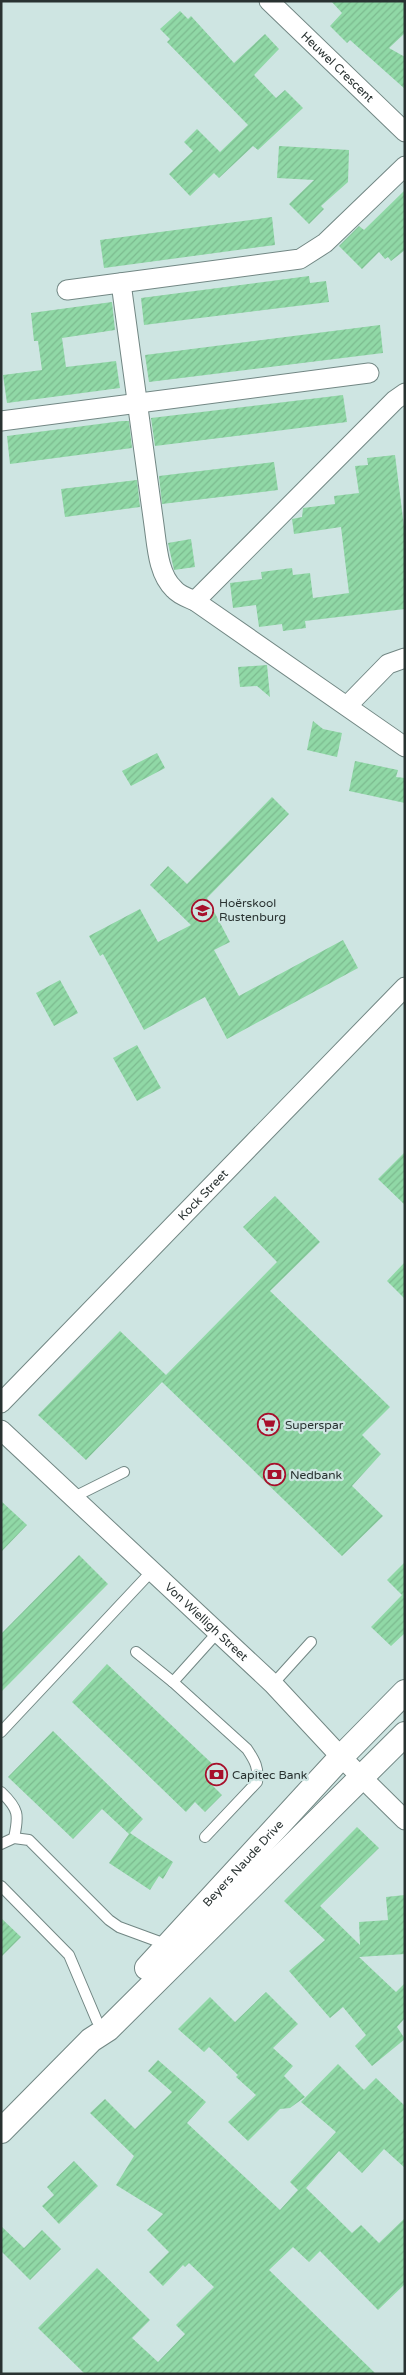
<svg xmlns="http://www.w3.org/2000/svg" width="406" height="2375" font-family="'Varela Round',sans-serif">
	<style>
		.building { fill: url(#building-hatch) }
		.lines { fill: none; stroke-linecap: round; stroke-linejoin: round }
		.service-casing { stroke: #728784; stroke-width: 12 }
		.minor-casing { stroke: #728784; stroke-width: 21 }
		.tertiary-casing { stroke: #728784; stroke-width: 26 }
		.service { stroke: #fff; stroke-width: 10 }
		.minor { stroke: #fff; stroke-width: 19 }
		.tertiary { stroke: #fff; stroke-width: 24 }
		.labels { text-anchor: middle; stroke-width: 4.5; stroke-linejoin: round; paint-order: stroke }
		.street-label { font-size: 12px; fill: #293231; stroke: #cee5e2 }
		.poi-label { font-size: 12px; fill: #293231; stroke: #cee5e2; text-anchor: start }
	</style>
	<defs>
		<pattern id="building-hatch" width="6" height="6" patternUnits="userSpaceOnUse" patternTransform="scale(1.25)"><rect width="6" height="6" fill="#90d8a6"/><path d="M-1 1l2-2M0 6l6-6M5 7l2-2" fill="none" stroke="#7cba8f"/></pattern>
	</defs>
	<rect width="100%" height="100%" fill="#cee5e2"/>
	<g class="building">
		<path d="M331 1H405V33L389 48 405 57V89L350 40 347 43 330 26 342 13Z"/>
		<path d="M180 11 188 19 191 16 234 63 265 34 279 49 254 75 276 98 285 90 303 108 258 150 253 146 219 178 214 173 190 196 169 174 193 151 184 142 197 129 220 152 248 125 167 42 170 39 160 29Z"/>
		<path d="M279 146 349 150 348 182 321 206 324 209 309 224 289 204 314 180 277 178Z"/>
		<path d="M405 190V250L391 261 388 257 385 259 379 252 362 269 339 246 359 226 364 230Z"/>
		<path d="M272 217 275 245 104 268 100 240Z"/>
		<path d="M309 276 310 283 326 281 329 302 144 325 141 298Z"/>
		<path d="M112 302 115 330 62 338 66 367 116 361 120 388 7 403 3 375 42 370 38 341H34L31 313Z"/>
		<path d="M380 325 383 353 149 382 145 355Z"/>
		<path d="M343 395 347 422 155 446 151 418Z"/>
		<path d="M122 421H129L132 448 10 464 7 436Z"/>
		<path d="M395 455 405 534V609L305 621 306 628 283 631 282 624 259 627 256 605 233 608 230 583 262 579 261 572 292 568 293 575 310 573 313 598 349 593 341 527 294 534 292 519 302 517 303 508 335 504 334 496 359 493 355 466 368 465 367 458Z"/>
		<path d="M274 462 278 490 162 504 159 476Z"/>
		<path d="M137 480 140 507 65 517 61 489Z"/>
		<path d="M191 539 195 567 174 570 168 543Z"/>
		<path d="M267 665 270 697 257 686 240 687 238 667Z"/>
		<path d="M313 721 323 729 342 733 337 757 307 750Z"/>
		<path d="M157 753 165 768 131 786 122 771Z"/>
		<path d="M355 761 398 770 396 777 405 778V803L349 791Z"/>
		<path d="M272 797 289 814 207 898 230 942 214 950 239 996 343 940 358 968 227 1039 205 997 144 1030 103 954 100 956 89 936 140 909 158 942 191 925 150 885 168 866 187 884Z"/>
		<path d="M60 980 78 1013 54 1026 36 993Z"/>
		<path d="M137 1045 161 1088 137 1101 113 1058Z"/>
		<path d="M405 1152V1205L378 1179Z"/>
		<path d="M275 1196 320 1242 270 1291 390 1407 362 1435 381 1454 352 1486 383 1516 342 1556 162 1382 86 1460 38 1415 120 1331 166 1375 277 1262 243 1227Z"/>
		<path d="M405 1262V1299L387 1281Z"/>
		<path d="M1 1501 27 1525 1 1552Z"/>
		<path d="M79 1555 108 1584 1 1692V1634Z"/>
		<path d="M405 1562V1633L391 1646 371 1627 402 1595 387 1580Z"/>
		<path d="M107 1664 223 1774 213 1786 222 1795 205 1812 195 1802 186 1812 72 1702Z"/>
		<path d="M53 1731 143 1819 130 1833 173 1862 163 1879 159 1876 150 1890 109 1863 129 1834 102 1809 73 1839 8 1777Z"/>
		<path d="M357 1827 379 1848 320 1906 360 1945 359 1922 388 1920 386 1897 405 1895V1954L359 1957 396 1992 405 1983V2018L397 2027 405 2039 372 2066 355 2046 366 2035 343 2007 330 2018 289 1971 325 1940 284 1901Z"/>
		<path d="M1 1918 21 1937 1 1957Z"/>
		<path d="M266 1992 298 2024 273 2048 293 2066 284 2076 305 2097 290 2108 280 2109 248 2141 228 2122 256 2095 236 2077 238 2075 209 2047 204 2052 178 2029 210 1997 235 2022Z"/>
		<path d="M158 2060 206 2102 187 2123 280 2210 298 2190 290 2182 336 2132 301 2102 338 2064 364 2090 376 2078 405 2106V2168L384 2149 362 2173 339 2151 306 2188 352 2233 361 2225 379 2243 405 2218V2284L378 2310 320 2251 309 2262 293 2247 269 2270 376 2374H85L38 2328 97 2268 150 2320 132 2338 158 2362 185 2334 176 2325 214 2287 189 2263 185 2267 183 2265 163 2286 149 2272 169 2252 147 2230 163 2214 116 2185 134 2156 90 2113 105 2099 135 2129 172 2092 148 2071Z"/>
		<path d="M74 2161 98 2186 59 2224 42 2206 54 2195 47 2187Z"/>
		<path d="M1 2226 24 2248 42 2230 61 2249 30 2280 1 2251Z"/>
	</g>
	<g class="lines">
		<defs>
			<g id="service">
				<path d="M72 1498 124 1472"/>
				<path d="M136 1652 173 1682 247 1749C255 1761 259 1768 257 1782L205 1837"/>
				<path d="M173 1682 217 1633"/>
				<path d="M273 1684 311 1642"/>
				<path d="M1 1732 151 1572"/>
				<path d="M1 1792C19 1809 19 1815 14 1838"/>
				<path d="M1 1844 14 1838 29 1840 109 1920 119 1927 168 1945"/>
				<path d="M1 1886 69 1955 97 2021"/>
			</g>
			<g id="minor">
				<path id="s1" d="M269 1 405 132"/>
				<path d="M121 283 154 525C157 546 158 574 174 589 179 595 188 598 195 601L405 747"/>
				<path d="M67 290 300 259 325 243 405 166"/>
				<path d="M1 421 369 373"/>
				<path d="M195 601 395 400 405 393"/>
				<path d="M347 706 388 664 405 658"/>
				<path id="s2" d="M1 1403 405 987"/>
				<path id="s3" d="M1 1430 273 1684 341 1757 405 1820"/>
			</g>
			<g id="tertiary">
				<path id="s4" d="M147 1968 341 1757 405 1692"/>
				<path d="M1 2131 91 2040 108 2029 405 1734"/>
			</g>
		</defs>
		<use href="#service" class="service-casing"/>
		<use href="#minor" class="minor-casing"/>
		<use href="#tertiary" class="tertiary-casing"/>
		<use href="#service" class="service"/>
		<use href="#minor" class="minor"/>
		<use href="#tertiary" class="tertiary"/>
	</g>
	<defs>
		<symbol id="university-ring" viewBox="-11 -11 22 22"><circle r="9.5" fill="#cee5e2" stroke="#a70f2b" stroke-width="1.5"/><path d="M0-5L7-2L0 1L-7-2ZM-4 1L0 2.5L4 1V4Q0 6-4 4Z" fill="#a70f2b"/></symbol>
		<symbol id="supermarket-ring" viewBox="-11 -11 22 22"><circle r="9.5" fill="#cee5e2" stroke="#a70f2b" stroke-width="1.5"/><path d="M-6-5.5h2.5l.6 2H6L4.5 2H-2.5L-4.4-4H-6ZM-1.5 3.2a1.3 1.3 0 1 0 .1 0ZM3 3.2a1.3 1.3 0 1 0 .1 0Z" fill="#a70f2b"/></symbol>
		<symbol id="bank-ring" viewBox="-11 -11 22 22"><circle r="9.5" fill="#cee5e2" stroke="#a70f2b" stroke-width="1.5"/><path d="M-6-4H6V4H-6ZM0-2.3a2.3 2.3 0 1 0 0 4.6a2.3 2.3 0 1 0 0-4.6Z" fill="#a70f2b"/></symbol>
	</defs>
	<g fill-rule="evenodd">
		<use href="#university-ring" x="190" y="898" width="25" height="25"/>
		<use href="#supermarket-ring" x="256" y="1412" width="25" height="25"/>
		<use href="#bank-ring" x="262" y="1462" width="25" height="25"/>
		<use href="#bank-ring" x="204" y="1762" width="25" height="25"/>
	</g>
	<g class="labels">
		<g class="street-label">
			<text dy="4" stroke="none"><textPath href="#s1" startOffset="95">Heuwel Crescent</textPath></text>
			<text dy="4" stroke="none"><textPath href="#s2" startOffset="290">Kock Street</textPath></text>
			<text dy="4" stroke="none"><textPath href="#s3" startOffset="281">Von Wielligh Street</textPath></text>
			<text dy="4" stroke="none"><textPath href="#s4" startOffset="142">Beyers Naude Drive</textPath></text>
		</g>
		<g class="poi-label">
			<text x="219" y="907">Hoërskool<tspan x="219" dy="14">Rustenburg</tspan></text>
			<text x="285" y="1429">Superspar</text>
			<text x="290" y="1479">Nedbank</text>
			<text x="232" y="1779">Capitec Bank</text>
		</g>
	</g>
	<rect width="406" height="2375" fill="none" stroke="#293231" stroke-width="5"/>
</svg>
